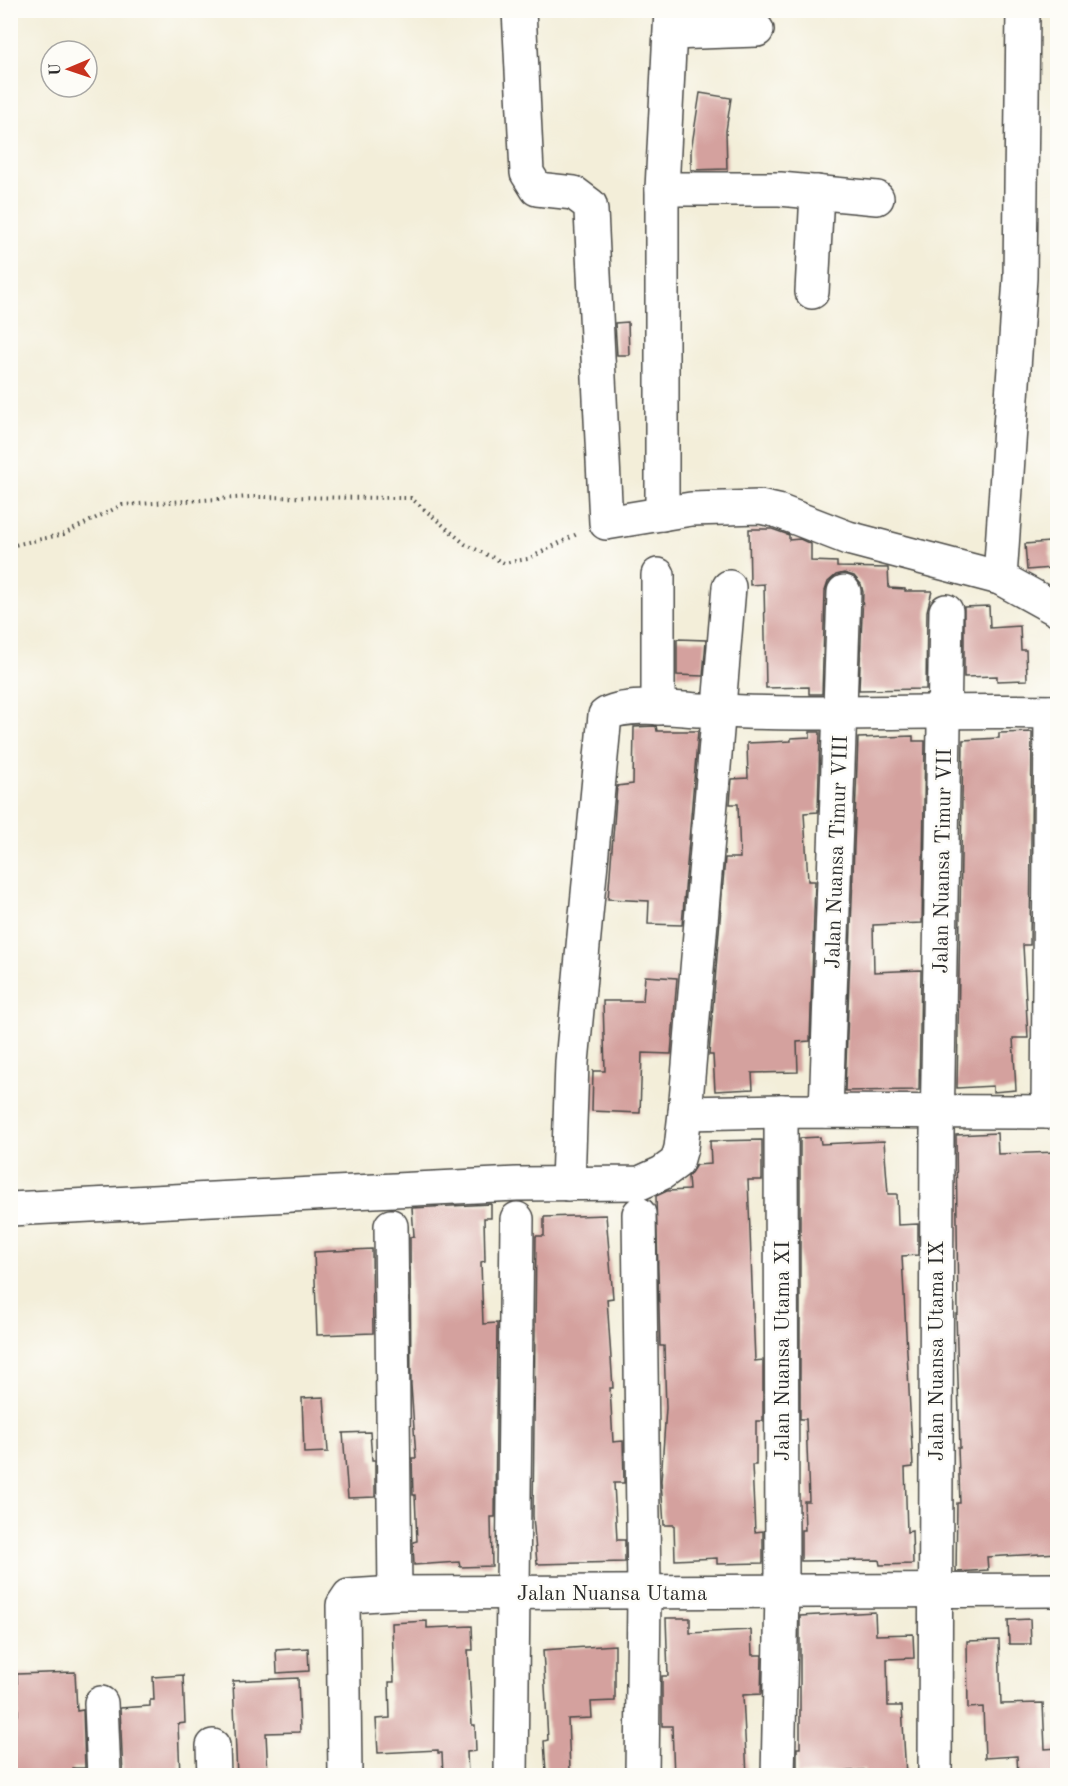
<svg xmlns="http://www.w3.org/2000/svg" width="1068" height="1786" font-family="'Old Standard TT',serif">
	<style>
		.building { fill: #d4a19e }
		.lines { fill: none; stroke-linecap: round; stroke-linejoin: round }
		.minor-casing { stroke: #494845; stroke-width: 36 }
		.path { stroke: #494845; stroke-width: 4; stroke-dasharray: 1.5 4.5; stroke-linecap: butt }
		.minor { stroke: #fff; stroke-width: 33 }
		.labels { text-anchor: middle; stroke-width: 5; stroke-linejoin: round; paint-order: stroke }
		.street-label { font-size: 21px; fill: #2b2b2b; stroke: #fdfcf7 }
	</style>
	<rect width="100%" height="100%" fill="#fdfcf7"/>
	<filter id="ink" filterUnits="userSpaceOnUse"><feTurbulence type="fractalNoise" baseFrequency=".0167" numOctaves="2"/><feDisplacementMap in="SourceGraphic" scale="12" xChannelSelector="R" yChannelSelector="G"/><feConvolveMatrix kernelMatrix="1 2 1 2 8 2 1 2 1" color-interpolation-filters="sRGB"/></filter>
	<filter id="wash" filterUnits="userSpaceOnUse"><feTurbulence type="fractalNoise" baseFrequency=".008" numOctaves="4" result="noise"/><feDisplacementMap in="SourceGraphic" scale="24" xChannelSelector="R" yChannelSelector="G"/><feGaussianBlur stdDeviation="1.35" result="paint"/><feColorMatrix in="noise" values="0 0 0 0 0 0 0 0 0 0 0 0 0 0 0 0 0 1.4 0 .05"/><feComposite in="paint" operator="in"/></filter>
	<g filter="url(#wash)">
		<rect width="100%" height="100%" fill="#f3eed9"/>
		<g id="blocks">
			<g class="building">
				<path d="M700 93 731 98 726 131 727 169 691 170V151Z"/>
				<path d="M628 322 629 355H617L615 323Z"/>
				<path d="M749 529H772L789 535V540L800 539 811 544V561L837 562V567L888 568 889 588 905 589V591H932L927 611 926 689 859 690 863 592 861 584 854 576 844 573 836 575 828 582 825 591 822 694H809V687L766 688 764 584 750 585Z"/>
				<path d="M1049 542 1051 568 1027 570 1025 544Z"/>
				<path d="M989 606 990 628 1020 626 1021 650H1026L1027 680 997 681V676L964 677V607Z"/>
				<path d="M677 639 706 640 703 676 677 675Z"/>
				<path d="M656 726 657 731H698L682 925 648 924 649 901 608 899 617 786 633 784 634 727Z"/>
				<path d="M810 732H820L818 812 804 813 808 881H815L810 1041 797 1042 798 1072 752 1073 753 1089 715 1091 713 1055H709L725 858H740L738 804H730L732 779 748 778 747 743 791 741V738L810 737Z"/>
				<path d="M1032 732 1030 945H1023L1028 1038H1013L1016 1090 993 1092V1086L957 1088 963 740 999 738V733Z"/>
				<path d="M913 736V741H925L922 923 873 925 874 972 921 970 919 1090 845 1091 858 738Z"/>
				<path d="M645 976 677 978 671 1054 642 1053 640 1113 592 1111 593 1071H605L603 1001H643Z"/>
				<path d="M997 1133 998 1154 1058 1152V1553L987 1557 988 1570 956 1572 957 1503H960L958 1448H960L956 1314H958L956 1135Z"/>
				<path d="M820 1137 821 1144 884 1141 888 1194H897L898 1225 918 1224V1255L902 1256 913 1467 905 1468 907 1532 912 1531 913 1564 880 1565 879 1560 801 1561V1530H805L804 1501H809L806 1419H800V1138Z"/>
				<path d="M762 1140V1180H748L755 1361 763 1360V1421H756V1465H752L755 1532 763 1531V1563L717 1564V1558L675 1560 674 1525H664L661 1481 666 1408 664 1346H660L656 1196 667 1191 689 1190 688 1177 696 1165 711 1164 710 1141Z"/>
				<path d="M491 1204V1218H484L485 1261 481 1262 483 1324 497 1323 495 1517H491L492 1566 460 1567 459 1562 414 1565 413 1542 417 1541 415 1495H413L412 1458H416L411 1385 410 1237 414 1236 412 1208Z"/>
				<path d="M606 1215 613 1298 607 1299 613 1388H610L613 1442 623 1441 624 1483H614L617 1540H625V1562L537 1564 533 1516 536 1236H544V1217Z"/>
				<path d="M372 1249 373 1333 317 1335 314 1252Z"/>
				<path d="M324 1397 328 1452 304 1453 302 1398Z"/>
				<path d="M370 1432 372 1460H375V1497L348 1498 343 1433Z"/>
				<path d="M875 1612 876 1635 913 1634 914 1658 887 1659 888 1706H902L906 1776H864V1770L797 1775V1748H800V1616Z"/>
				<path d="M666 1618H690V1633L751 1630 752 1655H762L761 1694 743 1695 747 1776H674L672 1726H662V1676H668Z"/>
				<path d="M1030 1619 1031 1644H1009L1008 1620Z"/>
				<path d="M427 1621V1628L472 1626 473 1650H468L472 1725H475L476 1751 467 1752 468 1776H443L442 1753H438V1750L378 1753 376 1719 390 1718 389 1682H394L392 1623Z"/>
				<path d="M999 1640 1001 1704 1043 1703 1045 1749 1058 1748V1776H1018L1017 1756 985 1758 983 1707 968 1708 967 1641Z"/>
				<path d="M615 1645V1701L591 1702 592 1718 568 1719 570 1770 546 1772 544 1741 548 1740 543 1650Z"/>
				<path d="M308 1648 309 1671 277 1673 276 1650Z"/>
				<path d="M75 1672 77 1711 83 1710 85 1768H73V1776H12L10 1716 18 1715 17 1674Z"/>
				<path d="M183 1675 185 1723 178 1724 180 1776H123L120 1708 150 1706V1700H154L153 1677Z"/>
				<path d="M298 1678 300 1732 266 1733 268 1776H237L233 1681Z"/>
			</g>
		</g>
	</g>
	<g filter="url(#ink)">
		<use href="#blocks" fill-opacity="0" stroke="#494845" stroke-width="1.5"/>
		<g class="lines">
			<defs>
				<g id="minor">
					<path d="M519 10 527 173 537 189 574 193 590 205 591 211 606 523 691 509 760 507 778 511 848 538 1000 578 1058 610"/>
					<path d="M671 33 757 30"/>
					<path d="M662 189 671 10"/>
					<path d="M812 292 817 192"/>
					<path d="M662 514V189H780L877 198"/>
					<path d="M1000 578 1020 278 1023 10"/>
					<path d="M658 708V575"/>
					<path d="M826 1111 844 592"/>
					<path d="M1048 1112 1051 712"/>
					<path d="M685 1113 781 1111 1058 1112"/>
					<path d="M568 1184 572 1062 605 715C625 702 676 709 700 710 819 717 938 709 1058 712"/>
					<path d="M10 1209 517 1184 640 1183 662 1173 677 1162 681 1148 685 1113 729 587"/>
					<path d="M639 1214 644 1593 642 1776"/>
					<path d="M391 1226 395 1593"/>
					<path d="M101 1703 104 1776"/>
					<path d="M213 1746 214 1776"/>
					<path d="M345 1776 343 1605 349 1596 395 1593 1058 1590"/>
					<path d="M511 1776 517 1219"/>
					<path d="M778 1776 782 1592 781 1111"/>
					<path d="M935 1776 937 1133 946 611"/>
				</g>
			</defs>
			<use href="#minor" class="minor-casing"/>
			<path class="path" d="M10 546 64 534 122 505 251 497 411 498 465 544 504 563 528 559 577 534"/>
			<use href="#minor" class="minor"/>
		</g>
	</g>
	<g class="labels">
		<g class="street-label">
			<text transform="translate(836 852) rotate(-88)" y="7">Jalan Nuansa Timur VIII</text>
			<text transform="translate(942 861) rotate(-89)" y="7">Jalan Nuansa Timur VII</text>
			<text transform="translate(782 1351) rotate(-90)" y="7">Jalan Nuansa Utama XI</text>
			<text transform="translate(936 1351) rotate(-90)" y="7">Jalan Nuansa Utama IX</text>
			<text x="612" y="1600">Jalan Nuansa Utama</text>
		</g>
	</g>
	<rect width="1068" height="1786" fill="none" stroke="#fdfcf7" stroke-width="36"/>
	<g transform="translate(69 69) rotate(268)"><circle r="28" fill="#fdfcf7" stroke="#a9a8a5" stroke-width="1.5"/>
	<path d="M0-4.5L10 22L0 15L-10 22Z" fill="#c8321e"/>
	<text y="-9" font-size="16" font-weight="bold" text-anchor="middle" fill="#2b2b2b">U</text>
	</g>
</svg>
